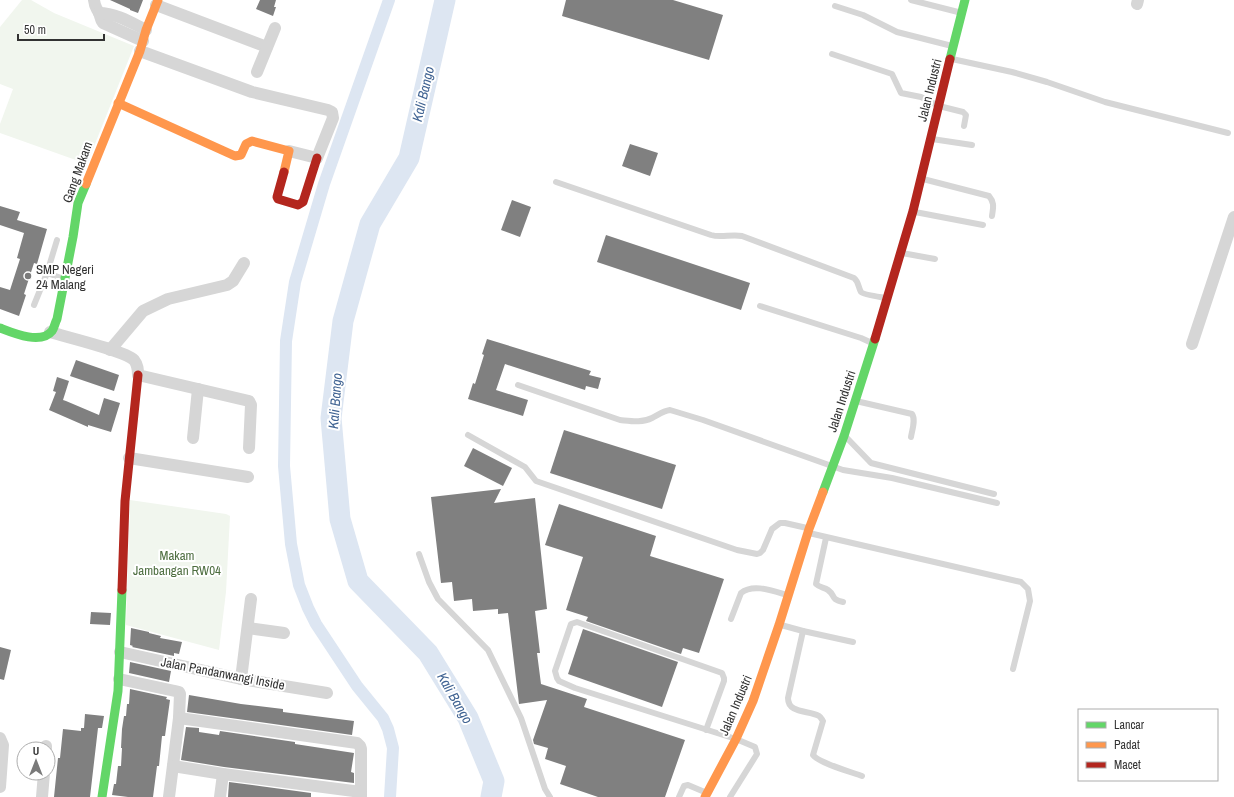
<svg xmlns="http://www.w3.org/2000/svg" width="1234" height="797" font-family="'Archivo Narrow',sans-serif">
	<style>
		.green { fill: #f1f6ee }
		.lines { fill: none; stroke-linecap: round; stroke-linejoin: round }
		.canal { stroke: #dde6f2; stroke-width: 12 }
		.river { stroke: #dde6f2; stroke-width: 21 }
		.building { fill: #808080 }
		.lane { stroke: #d6d6d6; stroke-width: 6 }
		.street { stroke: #d6d6d6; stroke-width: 12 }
		.fast { stroke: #63d668; stroke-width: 9 }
		.slow { stroke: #ff974d; stroke-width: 9 }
		.jam { stroke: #b3261e; stroke-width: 9 }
		.poi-dot { fill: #7a7a7a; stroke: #fff; stroke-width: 1.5 }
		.labels { text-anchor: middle; stroke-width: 4; stroke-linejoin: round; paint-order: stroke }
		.street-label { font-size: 13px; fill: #323232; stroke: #fff }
		.poi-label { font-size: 13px; fill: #323232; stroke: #fff; text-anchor: start }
		.park-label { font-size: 13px; fill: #4d6d3f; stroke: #fff }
		.water-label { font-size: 14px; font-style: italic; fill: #416493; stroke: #fff }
	</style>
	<rect width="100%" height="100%" fill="#fff"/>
	<g class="green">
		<path d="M22 0H31L54 13 134 46 87 164 0 133V124L13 89 0 84V27Z"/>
		<path d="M130 500 226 514 230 516 226 592 219 650 126 625Z"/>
	</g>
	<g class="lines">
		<path class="canal" d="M389 0 324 184 295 282 286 341 284 466 291 544 299 585 308 608 316 624 357 686 383 718 388 729 393 748 390 797"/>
		<path class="river" d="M445 0 409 158 370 224 343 321 331 418 340 519 358 581 428 653 468 718 494 781 491 797"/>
	</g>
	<g class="building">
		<path d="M110 0H143L138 13 130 10V9Z"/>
		<path d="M260 0H276L274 7H276L273 16 256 9Z"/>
		<path d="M566 0H673L723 15 709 60 562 16Z"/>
		<path d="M630 144 658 153 650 176 622 166Z"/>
		<path d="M512 200 531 207 520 237 501 230Z"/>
		<path d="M0 206 20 212 17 220 47 229 37 264 34 263 24 294 26 295 19 316 0 309V287L10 290 20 259 17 258 24 233 0 225Z"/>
		<path d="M606 235 750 283 741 310 597 262Z"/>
		<path d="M487 339 591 371 589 375 601 378 598 389 586 386 585 390 505 364 496 390 528 400 523 416 468 399 473 383 475 384 484 355 482 354Z"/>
		<path d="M76 360 119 375 114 391 70 376Z"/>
		<path d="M57 377 69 381 63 400 66 401 99 415 104 398 120 403 111 432 88 425V427L49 410 56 392 53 391Z"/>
		<path d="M564 430 676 465 662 509 550 473Z"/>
		<path d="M473 448 512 468 503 486 464 466Z"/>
		<path d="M501 489 494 503 535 498 547 609 535 611 540 653H537L541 684 587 699 584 707 685 740 665 797H598L560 784 566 766 545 759 548 748 534 744 533 740 547 700 519 704 508 613 498 614V609L473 611 472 599 454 601 452 582 441 583 431 497Z"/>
		<path d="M559 504 656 536 650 556 724 579 699 653 683 648 681 654 586 621 588 617 566 610 583 557 545 545Z"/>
		<path d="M91 612 111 613 110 625 90 624Z"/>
		<path d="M131 628 149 632V633L161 636 160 638 182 642 179 654 174 653V656L132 647 133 646 130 645Z"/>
		<path d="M583 629 678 662 662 707 568 674Z"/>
		<path d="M0 647 11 650 4 680 0 679Z"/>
		<path d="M130 662 171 671 169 682 129 673Z"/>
		<path d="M130 689 167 697 166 699 170 700 165 736H162L159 766H157L153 797H128L112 795 114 784H116L118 766H121L122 748H121L122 729 124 716H126L127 704H129Z"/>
		<path d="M189 695 241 704 283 709V712L354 721 352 735 187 712Z"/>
		<path d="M85 714 104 716 102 728H98L90 797H54L58 758H60L63 729 81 731V728H84Z"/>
		<path d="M186 727 199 728V732L219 735 220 731 295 742V744L354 753 351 772 354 773V783L224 767 181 760Z"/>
		<path d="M229 782 311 793V797H228Z"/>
	</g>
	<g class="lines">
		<g class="lane">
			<path d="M911 0 962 13"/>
			<path d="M835 6 863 15 897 32 952 46"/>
			<path d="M832 54 892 74 901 93 921 97 939 106 963 112 966 115 964 126"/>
			<path d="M952 59 1012 72 1047 82 1105 102 1228 133"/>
			<path d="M932 139 972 145"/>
			<path d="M923 179 989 196C995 203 993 208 992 216"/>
			<path d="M556 182 711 235C721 238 731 234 742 236L854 278C859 282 858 287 861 292 864 295 881 297 886 298"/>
			<path d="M915 212 983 225"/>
			<path d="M902 253 935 259"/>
			<path d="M47 273 64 279"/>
			<path d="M34 305 47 273 57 240"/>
			<path d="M760 306 861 338 872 343"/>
			<path d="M518 385 620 420C631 421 642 423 652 418 658 415 663 411 670 410L703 420 843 470 892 478 997 503"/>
			<path d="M856 401 912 414C916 420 912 430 911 437"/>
			<path d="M468 435 525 467 536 481 737 550 757 554 760 553 763 550 772 529 780 523H785L807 528"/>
			<path d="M846 437 871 463 994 494"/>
			<path d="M809 533 1021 582 1028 589 1030 601 1013 669"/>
			<path d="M826 538 816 584C820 588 824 587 828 590 836 596 830 599 843 602"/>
			<path d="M419 554 429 582 438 599 488 650 521 718 545 789 550 797"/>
			<path d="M731 619 741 593C753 583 773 591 787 595"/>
			<path d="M781 625 803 631 788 698C788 714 809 710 819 716 821 717 822 720 823 721L813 755C819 763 851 772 862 776"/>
			<path d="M803 631 853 642"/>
			<path d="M706 730 724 681V678L722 673 577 622 571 624 555 671 557 678 559 681 575 688 736 739 755 747 757 754 730 797"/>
			<path d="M679 797 684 786 688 785 707 793"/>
		</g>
		<g class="street">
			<path d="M94 0C95 8 96 7 99 13 101 17 100 19 103 23L143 41"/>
			<path d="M1137 4 1138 0"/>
			<path d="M156 5 267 47"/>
			<path d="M99 13C116 13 132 23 146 30"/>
			<path d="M140 51 252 92 328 110 332 112 333 118 317 158 289 151"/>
			<path d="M257 72 275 28"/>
			<path d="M50 332C66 337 125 351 134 360 138 365 138 370 138 375L249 401 251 405 249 448"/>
			<path d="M1192 344 1234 217"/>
			<path d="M110 350 143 311 168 299 227 285 233 281 244 263"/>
			<path d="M193 438 198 389"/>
			<path d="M129 458 248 477"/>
			<path d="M248 628 284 633"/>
			<path d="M120 652 241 679 327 693"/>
			<path d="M119 679 175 691 179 692 180 694 179 718 169 797"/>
			<path d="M241 679 251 599"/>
			<path d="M179 718 357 743 360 746 361 749V797"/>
			<path d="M0 738 3 745 0 787"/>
			<path d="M46 749V746"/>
			<path d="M173 766 223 774 361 792"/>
			<path d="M42 797 44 773"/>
			<path d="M220 797 223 774"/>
		</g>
		<g class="fast">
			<path d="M950 59 965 0"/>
			<path d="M0 328C13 333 41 345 52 331 54 328 55 323 57 319L73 237 78 203 86 184"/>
			<path d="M823 492 844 436 875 339"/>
			<path d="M102 797 118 691 122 590"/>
		</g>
		<g class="slow">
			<path d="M118 103 235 156 241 155 246 144 252 141 289 151 284 172"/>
			<path d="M86 184 140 51 146 30 158 0"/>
			<path d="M705 797 736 739 753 701 779 625 809 529 823 492"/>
		</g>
		<g class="jam">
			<path d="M284 172 277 197 278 199 298 205 303 202 317 158"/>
			<path d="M875 339 913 211 950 59"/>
			<path d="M122 590 125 501 138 375"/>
		</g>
	</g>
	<circle class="poi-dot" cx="28" cy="276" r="4"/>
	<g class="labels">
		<g class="street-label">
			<text transform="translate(929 90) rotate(-76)" y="5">Jalan Industri</text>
			<text transform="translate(77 172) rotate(-70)" y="5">Gang Makam</text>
			<text transform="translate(841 401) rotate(-72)" y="5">Jalan Industri</text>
			<text transform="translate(223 673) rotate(11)" y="5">Jalan Pandanwangi Inside</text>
			<text transform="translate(735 705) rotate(-67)" y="5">Jalan Industri</text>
		</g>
		<g class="poi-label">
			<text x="36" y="274">SMP Negeri<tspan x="36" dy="15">24 Malang</tspan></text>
		</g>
		<g class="park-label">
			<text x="177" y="560">Makam<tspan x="177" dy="15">Jambangan RW04</tspan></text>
		</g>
		<g class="water-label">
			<text transform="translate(423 94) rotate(-77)" y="5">Kali Bango</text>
			<text transform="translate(335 401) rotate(-86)" y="5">Kali Bango</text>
			<text transform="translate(455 698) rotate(60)" y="5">Kali Bango</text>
		</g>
	</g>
	<rect x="1078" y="709" width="140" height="72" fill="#ffffff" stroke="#adadad"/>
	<rect x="1086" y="722" width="20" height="6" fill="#63d668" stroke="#adadad"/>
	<text x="1114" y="729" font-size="12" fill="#323232">Lancar</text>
	<rect x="1086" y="742" width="20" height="6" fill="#ff974d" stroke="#adadad"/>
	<text x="1114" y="749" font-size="12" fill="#323232">Padat</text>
	<rect x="1086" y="762" width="20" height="6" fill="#b3261e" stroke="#adadad"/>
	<text x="1114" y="769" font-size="12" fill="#323232">Macet</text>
	<g transform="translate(36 761)"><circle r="19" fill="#ffffff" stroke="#adadad"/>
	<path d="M0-3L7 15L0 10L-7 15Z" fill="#7a7a7a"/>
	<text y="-6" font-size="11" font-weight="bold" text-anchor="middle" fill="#323232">U</text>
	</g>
	<path d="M18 34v6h86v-6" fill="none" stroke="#323232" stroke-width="2"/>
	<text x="24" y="34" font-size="12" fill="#323232" stroke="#ffffff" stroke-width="3" paint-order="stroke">50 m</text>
</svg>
